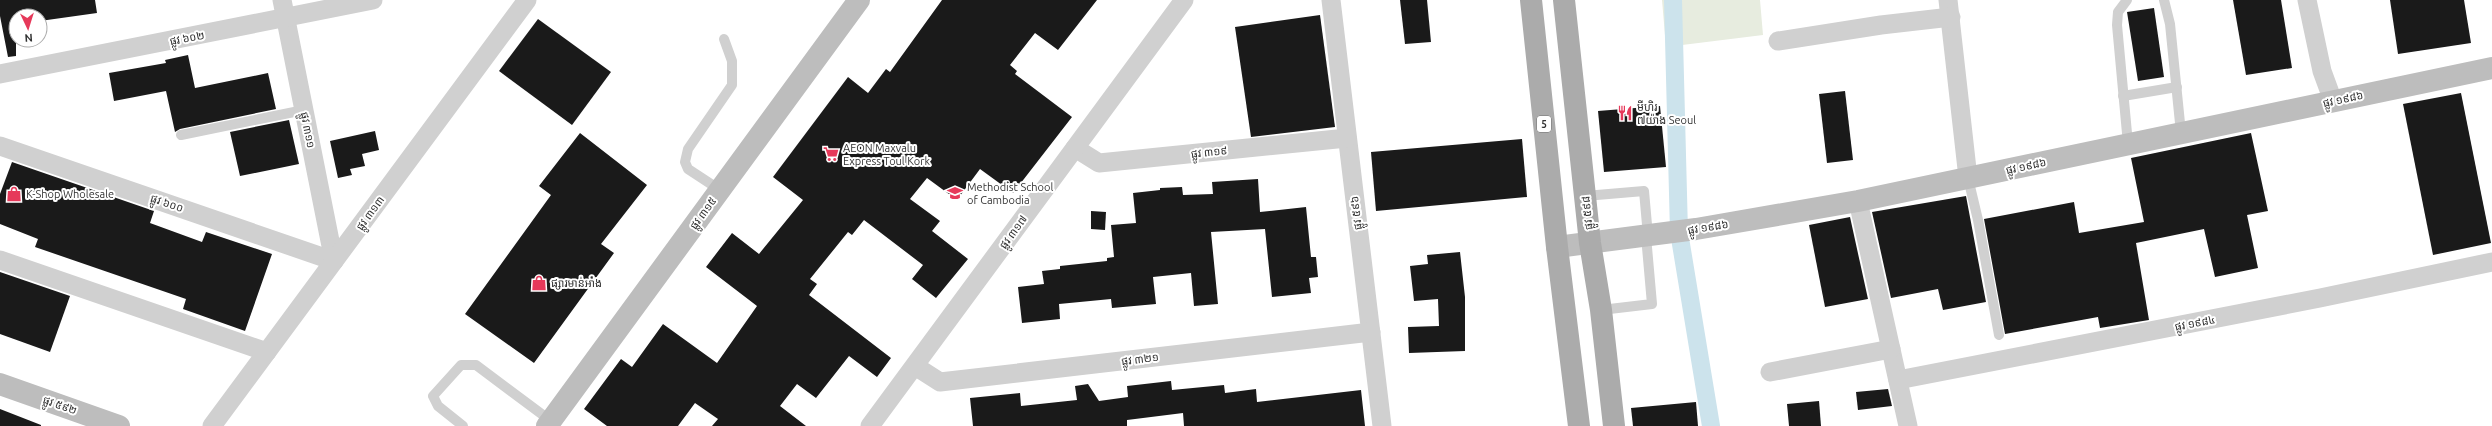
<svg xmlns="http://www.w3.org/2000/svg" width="2492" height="426" font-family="Ubuntu,'Noto Sans Khmer',sans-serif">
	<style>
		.grass { fill: #e7ecdf }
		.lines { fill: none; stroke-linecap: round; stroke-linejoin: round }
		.canal { stroke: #cce3ec; stroke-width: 18 }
		.building { fill: #1a1a1a }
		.lane { stroke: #d0d0d0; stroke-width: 10 }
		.street { stroke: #d0d0d0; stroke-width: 19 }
		.secondary { stroke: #bdbdbd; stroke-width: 22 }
		.primary { stroke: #ababab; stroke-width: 22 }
		.labels { text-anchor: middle; stroke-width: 4; stroke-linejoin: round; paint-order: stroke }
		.shield { fill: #fff; stroke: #707070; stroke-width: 1 }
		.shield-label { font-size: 10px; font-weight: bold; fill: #333 }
		.street-label { font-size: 11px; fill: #333; stroke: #fff }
		.poi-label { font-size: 11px; fill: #333; stroke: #fff; text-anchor: start }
	</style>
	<rect width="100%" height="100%" fill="#fff"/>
	<path class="grass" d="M1662 0H1760L1763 35 1666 47Z"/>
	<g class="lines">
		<path class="canal" d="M1673 0 1679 232 1711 426"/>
	</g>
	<g class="building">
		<path d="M0 0H95L97 13 40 21V24V16H16V56L8 57 0 16Z"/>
		<path d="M942 0H1097L1058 50 1035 33 1010 65 1017 71 1015 74 1072 117 1013 193 980 169 957 200 927 178 910 199 940 221 932 231 968 259 936 298 912 279 923 265 864 220 852 235 848 232 810 279 817 284 809 295 891 358 877 377 849 356 816 398 797 384 780 406 806 426H712L718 419 695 403 678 426H607L584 409 621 359 632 367 663 324 717 363 757 306 706 267 732 233 759 254 803 200 773 177 848 77 868 93 886 69 890 72Z"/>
		<path d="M1400 0H1427L1431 42 1405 44Z"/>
		<path d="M2233 0H2281L2292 68 2246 75Z"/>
		<path d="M2390 0H2464L2471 43 2398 54Z"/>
		<path d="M2154 8 2164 77 2138 81 2127 12Z"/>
		<path d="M1320 15 1335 127 1251 137 1235 27Z"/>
		<path d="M538 19 611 72 572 125 499 71Z"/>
		<path d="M188 55 195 88 268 73 276 109 180 129 175 132 166 91 114 101 109 73 166 63 165 60Z"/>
		<path d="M1845 91 1853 160 1827 163 1819 94Z"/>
		<path d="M2461 93 2491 243 2433 255 2403 104Z"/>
		<path d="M1660 106 1666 167 1604 172 1598 111Z"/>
		<path d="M289 120 299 164 240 176 230 132Z"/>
		<path d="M375 131 379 150 362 154 365 166 350 169 352 175 338 178 330 141Z"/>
		<path d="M580 133 647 185 601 244 614 253 534 363 465 314 551 195 539 186Z"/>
		<path d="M2251 133 2268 211 2247 215 2258 268 2215 277 2204 229 2136 243 2149 320 2100 328 2098 317 2005 334 1984 219 2074 202 2079 233 2144 222 2131 158Z"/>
		<path d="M1522 139 1527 197 1376 211 1371 152Z"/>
		<path d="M12 162 154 211 150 223 202 242 206 232 272 254 245 331 183 309 186 299 35 247 38 239 0 224V194Z"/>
		<path d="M1258 179 1260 212 1306 207 1311 257H1316L1318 277 1309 278 1311 293 1272 297 1265 229 1211 232 1218 304 1194 306 1191 273 1153 277 1156 304 1112 308 1111 299 1059 304 1060 319 1022 323 1018 287 1044 284 1042 271 1060 269V266L1107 261V258L1114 257 1111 225 1136 223 1133 193 1160 190V188L1182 187 1183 195 1213 194 1212 182Z"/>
		<path d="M1966 196 1986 302 1943 310 1938 289 1891 298 1872 212Z"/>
		<path d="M1091 211 1106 212 1105 230 1091 229Z"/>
		<path d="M1850 217 1868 299 1825 307 1809 225Z"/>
		<path d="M1460 252 1465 297V351L1409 353 1408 327 1439 326 1438 299 1414 301 1410 266 1428 264 1427 255Z"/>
		<path d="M0 272 70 296 50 352 0 334Z"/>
		<path d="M1171 381 1172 390 1224 385 1225 393 1256 389 1257 402 1361 390 1365 426H1184L1183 413 1127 420V426H973L970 398 1020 393 1021 406 1077 400 1075 386 1088 384 1099 401 1128 397 1127 386Z"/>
		<path d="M1888 389 1892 406 1858 410 1856 392Z"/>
		<path d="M1819 401 1821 426H1789L1787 404Z"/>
		<path d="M1696 402 1698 426H1633L1631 408Z"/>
		<path d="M0 409 41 425V426H0Z"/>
	</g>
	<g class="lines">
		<g class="lane">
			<path d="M2127 0 2118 12 2117 25 2128 144"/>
			<path d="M2164 0 2170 24 2181 133"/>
			<path d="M2123 96 2177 87"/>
			<path d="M181 135 304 110"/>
			<path d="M1968 178 1978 220 1999 335"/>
			<path d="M720 190 688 169 685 162 688 149 732 85V61L724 39"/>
			<path d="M1585 196 1644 191 1648 236"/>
			<path d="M1601 310 1652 304 1646 236"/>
			<path d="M463 426 438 406 433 396 461 365H476L551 421"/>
		</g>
		<g class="street">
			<path d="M282 0 334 261"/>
			<path d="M1331 0 1382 426"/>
			<path d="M1948 0 1968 178"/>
			<path d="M2307 0 2322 71 2333 101"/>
			<path d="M1778 41 1881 25 1951 17"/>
			<path d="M0 74 373 0"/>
			<path d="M0 146 334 261"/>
			<path d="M1075 148 1099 163 1347 138"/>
			<path d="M1858 201 1908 426"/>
			<path d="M0 260 267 352"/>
			<path d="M915 366 940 382 1371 332"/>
			<path d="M1770 372 1891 349"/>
			<path d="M1898 380 2320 298 2492 262"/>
			<path d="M212 426 527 0"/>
			<path d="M870 426 1184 0"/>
		</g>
		<g class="secondary">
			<path d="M1557 247 1696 229 1858 201 2492 68"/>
			<path d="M0 384 119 426"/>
			<path d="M547 426 859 0"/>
		</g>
		<g class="primary">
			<path d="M1531 0 1557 247 1579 426"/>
			<path d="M1564 0 1590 243 1601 310 1614 426"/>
		</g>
	</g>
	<defs>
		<symbol id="restaurant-bare" viewBox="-9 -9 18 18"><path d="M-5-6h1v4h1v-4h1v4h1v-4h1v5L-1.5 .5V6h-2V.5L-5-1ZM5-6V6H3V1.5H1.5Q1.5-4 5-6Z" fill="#e6395a" stroke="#fff" stroke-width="2.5" paint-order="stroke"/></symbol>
		<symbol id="supermarket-bare" viewBox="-9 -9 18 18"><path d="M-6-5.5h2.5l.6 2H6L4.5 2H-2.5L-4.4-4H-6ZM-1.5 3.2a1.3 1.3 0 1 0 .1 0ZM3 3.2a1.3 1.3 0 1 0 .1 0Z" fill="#e6395a" stroke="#fff" stroke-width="2.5" paint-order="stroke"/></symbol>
		<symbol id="school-bare" viewBox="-9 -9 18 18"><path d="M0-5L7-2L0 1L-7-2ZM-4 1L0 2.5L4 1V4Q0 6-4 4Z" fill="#e6395a" stroke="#fff" stroke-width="2.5" paint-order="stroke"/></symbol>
		<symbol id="shop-bare" viewBox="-9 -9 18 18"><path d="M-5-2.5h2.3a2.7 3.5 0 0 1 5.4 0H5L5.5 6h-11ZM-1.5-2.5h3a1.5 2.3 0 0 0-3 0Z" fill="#e6395a" stroke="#fff" stroke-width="2.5" paint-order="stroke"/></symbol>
	</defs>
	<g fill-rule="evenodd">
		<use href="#restaurant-bare" x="1614" y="102" width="22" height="22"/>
		<use href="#supermarket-bare" x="820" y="143" width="22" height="22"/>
		<use href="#school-bare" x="944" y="182" width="22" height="22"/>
		<use href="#shop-bare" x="3" y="183" width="22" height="22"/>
		<use href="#shop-bare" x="528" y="272" width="22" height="22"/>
	</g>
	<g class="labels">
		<rect class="shield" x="1537" y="116" width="14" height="16" rx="3"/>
		<g class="shield-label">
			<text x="1544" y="128">5</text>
		</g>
		<g class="street-label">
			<text transform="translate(187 38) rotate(-11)" y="4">ផ្លូវ ៦០២</text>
			<text transform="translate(2343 99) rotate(-12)" y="4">ផ្លូវ ១៩៨៦</text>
			<text transform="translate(308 130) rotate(79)" y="4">ផ្លូវ ៣១១</text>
			<text transform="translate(1209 152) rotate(-6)" y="4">ផ្លូវ ៣១៩</text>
			<text transform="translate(2026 166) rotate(-12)" y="4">ផ្លូវ ១៩៨៦</text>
			<text transform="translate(167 203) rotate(19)" y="4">ផ្លូវ ៦០០</text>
			<text transform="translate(370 213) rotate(-54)" y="4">ផ្លូវ ៣១៣</text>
			<text transform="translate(703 213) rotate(-54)" y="4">ផ្លូវ ៣១៥</text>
			<text transform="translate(1356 213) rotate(-97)" y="4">ផ្លូវ ៥៩៦</text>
			<text transform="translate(1587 213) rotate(-96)" y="4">ផ្លូវ ៥៩៨</text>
			<text transform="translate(1708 227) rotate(-9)" y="4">ផ្លូវ ១៩៨៦</text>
			<text transform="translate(1013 232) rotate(-54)" y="4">ផ្លូវ ៣១៧</text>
			<text transform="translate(2195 323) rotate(-11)" y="4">ផ្លូវ ១៩៨៤</text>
			<text transform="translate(1140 359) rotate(-7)" y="4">ផ្លូវ ៣២១</text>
			<text transform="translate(60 405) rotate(19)" y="4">ផ្លូវ ៥៩២</text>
		</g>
		<g class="poi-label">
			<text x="1637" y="111">មីហិរ<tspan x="1637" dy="13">៧យ៉ាង Seoul</tspan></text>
			<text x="843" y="152">AEON Maxvalu<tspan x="843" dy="13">Express Toul Kork</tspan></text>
			<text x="967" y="191">Methodist School<tspan x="967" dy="13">of Cambodia</tspan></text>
			<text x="26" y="198">K-Shop Wholesale</text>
			<text x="551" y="287">ផ្សារមាន់អាំង</text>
		</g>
	</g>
	<g transform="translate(28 28) rotate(176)"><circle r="19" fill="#ffffff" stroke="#adadad"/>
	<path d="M0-3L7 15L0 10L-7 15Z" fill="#e6395a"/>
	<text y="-6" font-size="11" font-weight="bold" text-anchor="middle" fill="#333333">N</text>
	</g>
</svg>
